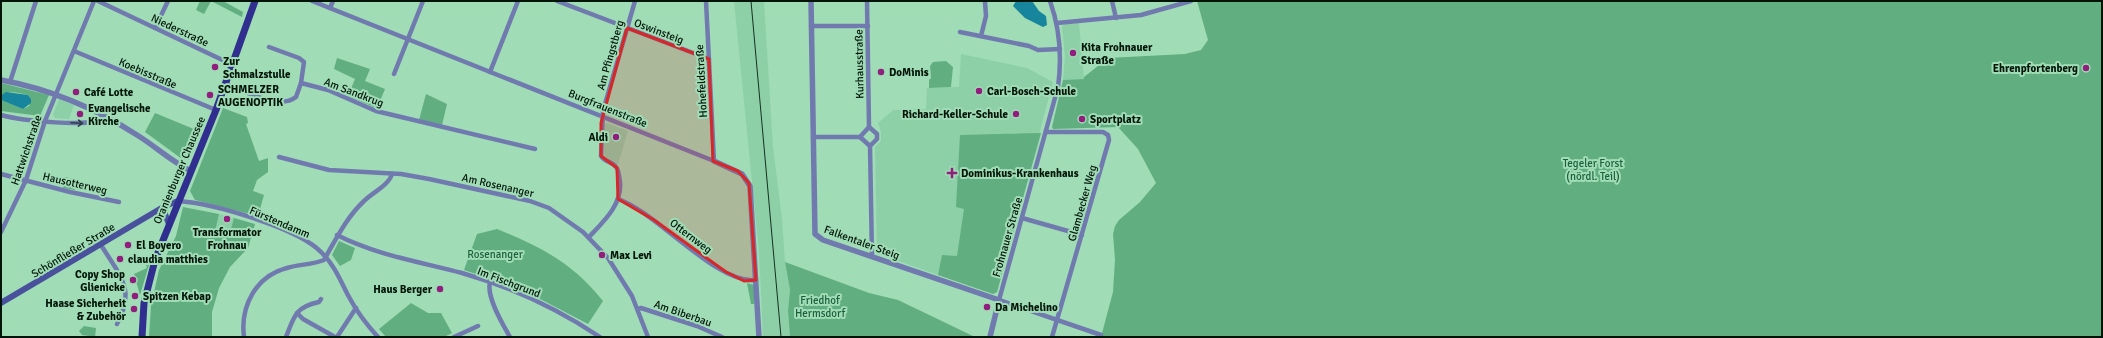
<svg xmlns="http://www.w3.org/2000/svg" width="2103" height="338" font-family="Signika,sans-serif">
	<style>
		.built { fill: #8dd0a7 }
		.green { fill: #61ae81 }
		.water { fill: #17859c }
		.lines { fill: none; stroke-linecap: round; stroke-linejoin: round }
		.minor { stroke: #717aaf; stroke-width: 4.5 }
		.tertiary { stroke: #717aaf; stroke-width: 5.5 }
		.secondary { stroke: #49519d; stroke-width: 6 }
		.primary { stroke: #302f8f; stroke-width: 7 }
		.tram { stroke: #163020; stroke-width: 1 }
		.oneway { stroke: #2d3d4b }
		.marked { fill: #d62828; fill-opacity: 0.2; stroke: #d62828; stroke-width: 3; stroke-linejoin: round }
		.poi-dot { fill: #911d7d; stroke: #a0dcb6; stroke-width: 1.5 }
		.labels { text-anchor: middle; stroke-width: 4; stroke-linejoin: round; paint-order: stroke }
		.street-label { font-size: 11px; fill: #001508; stroke: #a0dcb6 }
		.poi-label { font-size: 11px; font-weight: bold; fill: #001508; stroke: #a0dcb6; text-anchor: start }
		.park-label { font-size: 11px; fill: #1c613d; stroke: #a0dcb6 }
	</style>
	<rect width="100%" height="100%" fill="#a0dcb6"/>
	<g class="built">
		<path d="M734 1H764L773 147 782 219 785 262 790 290 788 311 790 337H763L759 252Z"/>
		<path d="M1079 23 1084 79 1063 80 1065 56 1062 27 1064 24Z"/>
		<path d="M961 54 1027 68 1053 82 997 292 993 294 878 254 877 252 875 147 881 141V132L878 123 893 110 926 109 927 88 959 87Z"/>
		<path d="M59 99 74 105 69 119 55 118 53 115Z"/>
		<path d="M607 123 628 131 618 164 606 158 604 154 605 125Z"/>
		<path d="M219 214 234 218 229 236 215 232Z"/>
	</g>
	<g class="green">
		<path d="M200 1H223L243 12 242 17 211 1 204 14 196 10Z"/>
		<path d="M1197 1H2102V337H1101L1113 292 1115 260 1113 234 1115 226 1119 220 1140 202 1156 183 1138 149 1118 127 1053 129 1052 127 1063 80 1084 79V77L1108 58 1185 54 1201 50 1208 40Z"/>
		<path d="M337 58 370 69 365 81 385 89 378 106 374 107 348 96 355 79 334 69Z"/>
		<path d="M946 61 953 67 951 87 929 88V80L931 78 930 66 933 62Z"/>
		<path d="M1 83 49 95 40 116 1 111V100L23 109 29 106 31 99 28 95C19 93 9 90 1 95Z"/>
		<path d="M426 94 447 104 442 125 419 120Z"/>
		<path d="M223 108 247 117 248 123 246 124 259 161 268 158V172L257 180 253 191 264 195 258 216 195 200 190 191Z"/>
		<path d="M155 113 201 132 189 160 182 159 145 132Z"/>
		<path d="M1041 133 997 292 993 294 938 275 942 255 957 256 964 209 956 207 960 135Z"/>
		<path d="M65 177 77 180 75 190 63 188Z"/>
		<path d="M183 207 219 214 215 232 229 236 234 218 255 224 248 248 230 267 219 288 212 312V337H149L151 306 159 270 176 236Z"/>
		<path d="M497 229C541 247 573 263 603 301L588 324 521 289 464 270 477 234Z"/>
		<path d="M339 241 355 248 351 260 340 266 332 255Z"/>
		<path d="M785 262 869 293 898 300 975 337H790L788 311 790 290Z"/>
		<path d="M146 265H149L140 295 134 274 147 268Z"/>
		<path d="M747 283 754 285V304H751Z"/>
		<path d="M411 303 428 313H441L452 333 444 337H386L379 329Z"/>
		<path d="M84 326 96 328 95 337 82 335 79 331Z"/>
	</g>
	<g class="water">
		<path d="M1016 1H1032L1039 11 1046 16 1047 25 1043 27 1025 18 1013 6Z"/>
		<path d="M6 92 28 95 31 99V103L23 109 1 100V95Z"/>
	</g>
	<g class="lines">
		<g class="minor">
			<path d="M98 1 233 65"/>
			<path d="M312 1 714 161 706 1"/>
			<path d="M557 1 709 59"/>
			<path d="M1050 1C1060 29 1062 58 1058 87L999 300 1101 335"/>
			<path d="M1112 1 1116 18"/>
			<path d="M330 8 333 1"/>
			<path d="M1057 23 1141 15 1191 1"/>
			<path d="M811 26H868"/>
			<path d="M155 28 168 1"/>
			<path d="M960 32 1029 46 1038 50 1060 49"/>
			<path d="M981 36 986 16 985 2"/>
			<path d="M74 51 216 110"/>
			<path d="M490 72 518 1"/>
			<path d="M394 74 423 1"/>
			<path d="M10 82 36 1"/>
			<path d="M301 83 328 90 376 111 535 149"/>
			<path d="M226 84C244 90 278 111 296 97L301 83 304 62 299 58 269 47"/>
			<path d="M1 115C19 120 93 129 106 117"/>
			<path d="M869 127 877 134V139L870 146"/>
			<path d="M1046 132H1103L1108 135 1109 140 1052 337"/>
			<path d="M813 137H860"/>
			<path d="M860 137 869 127 867 1"/>
			<path d="M860 137 870 146 872 257"/>
			<path d="M279 157 329 170 401 174 429 179 530 201 549 208 583 232 608 258 632 296 648 337"/>
			<path d="M1 174 70 192 119 202"/>
			<path d="M618 199C658 213 717 285 756 280"/>
			<path d="M178 201C212 203 299 228 322 253 335 266 341 282 349 297 357 312 367 325 378 337"/>
			<path d="M1022 218 1082 235"/>
			<path d="M1 232 26 180 45 121 94 1"/>
			<path d="M337 235C376 255 421 262 462 273 511 287 558 309 600 337"/>
			<path d="M589 237C604 221 622 205 620 182 619 177 619 170 616 167 612 161 604 162 601 156L603 111 635 1"/>
			<path d="M101 245C120 276 136 289 117 324"/>
			<path d="M490 282C486 297 503 325 510 337"/>
			<path d="M638 309 641 308 697 326 722 337"/>
			<path d="M297 313 303 319 335 337"/>
			<path d="M244 337C240 306 256 276 287 268 299 264 312 265 324 260 336 239 346 218 364 201 372 193 389 185 392 174"/>
			<path d="M286 337C294 317 295 307 319 302L321 299"/>
			<path d="M337 337 356 308"/>
			<path d="M454 337 478 326"/>
		</g>
		<g class="tertiary">
			<path d="M811 1 815 234 823 240 999 300 990 337"/>
			<path d="M1 80C50 89 95 108 137 135 155 146 172 162 191 171"/>
			<path d="M714 161 742 174 750 186 759 337"/>
		</g>
		<g class="secondary">
			<path d="M156 213 165 214 169 224"/>
			<path d="M1 303 165 206 178 201"/>
		</g>
		<path class="primary" d="M142 337 144 303 155 260 216 110 255 1"/>
		<path class="tram" d="M751 1 781 337"/>
	</g>
	<defs><path id="oneway-shaft" d="M-6 0H5M1.5-3L5.5 0L1.5 3" fill="none" stroke-width="1.6" stroke-linecap="round" stroke-linejoin="round"/></defs>
	<use class="oneway" href="#oneway-shaft" transform="translate(77 123) rotate(3)"/>
	<path class="marked" d="M627 28 709 59 713 161 738 171 749 183 756 280 744 281 726 272 654 220 618 199 617 168 601 156V123Z"/>
	<g class="poi-dot">
		<circle cx="1073" cy="53" r="4"/>
		<circle cx="215" cy="67" r="4"/>
		<circle cx="2086" cy="68" r="4"/>
		<circle cx="881" cy="72" r="4"/>
		<circle cx="979" cy="91" r="4"/>
		<circle cx="76" cy="92" r="4"/>
		<circle cx="210" cy="95" r="4"/>
		<circle cx="80" cy="114" r="4"/>
		<circle cx="1016" cy="114" r="4"/>
		<circle cx="1082" cy="119" r="4"/>
		<circle cx="616" cy="137" r="4"/>
		<path d="M950 167h4v4h4v4h-4v4h-4v-4h-4v-4h4z"/>
		<circle cx="227" cy="219" r="4"/>
		<circle cx="128" cy="245" r="4"/>
		<circle cx="602" cy="255" r="4"/>
		<circle cx="120" cy="259" r="4"/>
		<circle cx="133" cy="280" r="4"/>
		<circle cx="440" cy="289" r="4"/>
		<circle cx="135" cy="296" r="4"/>
		<circle cx="987" cy="307" r="4"/>
		<circle cx="134" cy="309" r="4"/>
	</g>
	<g class="labels">
		<g class="street-label">
			<text transform="translate(180 30) rotate(25)" y="4">Niederstraße</text>
			<text transform="translate(659 31) rotate(21)" y="4">Oswinsteig</text>
			<text transform="translate(610 55) rotate(-74)" y="4">Am Pfingstberg</text>
			<text transform="translate(859 64) rotate(-91)" y="4">Kurhausstraße</text>
			<text transform="translate(148 73) rotate(23)" y="4">Koebisstraße</text>
			<text transform="translate(701 81) rotate(-93)" y="4">Hohefeldstraße</text>
			<text transform="translate(354 92) rotate(21)" y="4">Am Sandkrug</text>
			<text transform="translate(608 108) rotate(22)" y="4">Burgfrauenstraße</text>
			<text transform="translate(26 150) rotate(-71)" y="4">Hattwichstraße</text>
			<text transform="translate(179 170) rotate(-67)" y="4">Oranienburger Chaussee</text>
			<text transform="translate(75 183) rotate(13)" y="4">Hausotterweg</text>
			<text transform="translate(498 185) rotate(13)" y="4">Am Rosenanger</text>
			<text transform="translate(1082 203) rotate(-74)" y="4">Glambecker Weg</text>
			<text transform="translate(280 222) rotate(23)" y="4">Fürstendamm</text>
			<text transform="translate(691 236) rotate(37)" y="4">Otternweg</text>
			<text transform="translate(1007 237) rotate(-74)" y="4">Frohnauer Straße</text>
			<text transform="translate(862 242) rotate(20)" y="4">Falkentaler Steig</text>
			<text transform="translate(73 250) rotate(-31)" y="4">Schönfließer Straße</text>
			<text transform="translate(509 282) rotate(21)" y="4">Im Fischgrund</text>
			<text transform="translate(683 313) rotate(19)" y="4">Am Biberbau</text>
		</g>
		<g class="poi-label">
			<text x="1081" y="51">Kita Frohnauer<tspan x="1081" dy="13">Straße</tspan></text>
			<text x="223" y="65">Zur<tspan x="223" dy="13">Schmalzstulle</tspan></text>
			<text x="2078" y="72" text-anchor="end">Ehrenpfortenberg</text>
			<text x="889" y="76">DoMinis</text>
			<text x="218" y="93">SCHMELZER<tspan x="218" dy="13">AUGENOPTIK</tspan></text>
			<text x="987" y="95">Carl-Bosch-Schule</text>
			<text x="84" y="96">Café Lotte</text>
			<text x="88" y="112">Evangelische<tspan x="88" dy="13">Kirche</tspan></text>
			<text x="1008" y="118" text-anchor="end">Richard-Keller-Schule</text>
			<text x="1090" y="123">Sportplatz</text>
			<text x="608" y="141" text-anchor="end">Aldi</text>
			<text x="961" y="177">Dominikus-Krankenhaus</text>
			<text x="227" y="236" text-anchor="middle">Transformator<tspan x="227" dy="13">Frohnau</tspan></text>
			<text x="136" y="249">El Boyero</text>
			<text x="610" y="259">Max Levi</text>
			<text x="128" y="263">claudia matthies</text>
			<text x="125" y="278" text-anchor="end">Copy Shop<tspan x="125" dy="13">Glienicke</tspan></text>
			<text x="432" y="293" text-anchor="end">Haus Berger</text>
			<text x="143" y="300">Spitzen Kebap</text>
			<text x="126" y="307" text-anchor="end">Haase Sicherheit<tspan x="126" dy="13">&amp; Zubehör</tspan></text>
			<text x="995" y="311">Da Michelino</text>
		</g>
		<g class="park-label">
			<text x="1593" y="167">Tegeler Forst<tspan x="1593" dy="13">(nördl. Teil)</tspan></text>
			<text x="495" y="258">Rosenanger</text>
			<text x="820" y="304">Friedhof<tspan x="820" dy="13">Hermsdorf</tspan></text>
		</g>
	</g>
	<rect width="2103" height="338" fill="none" stroke="#001508" stroke-width="4"/>
</svg>
